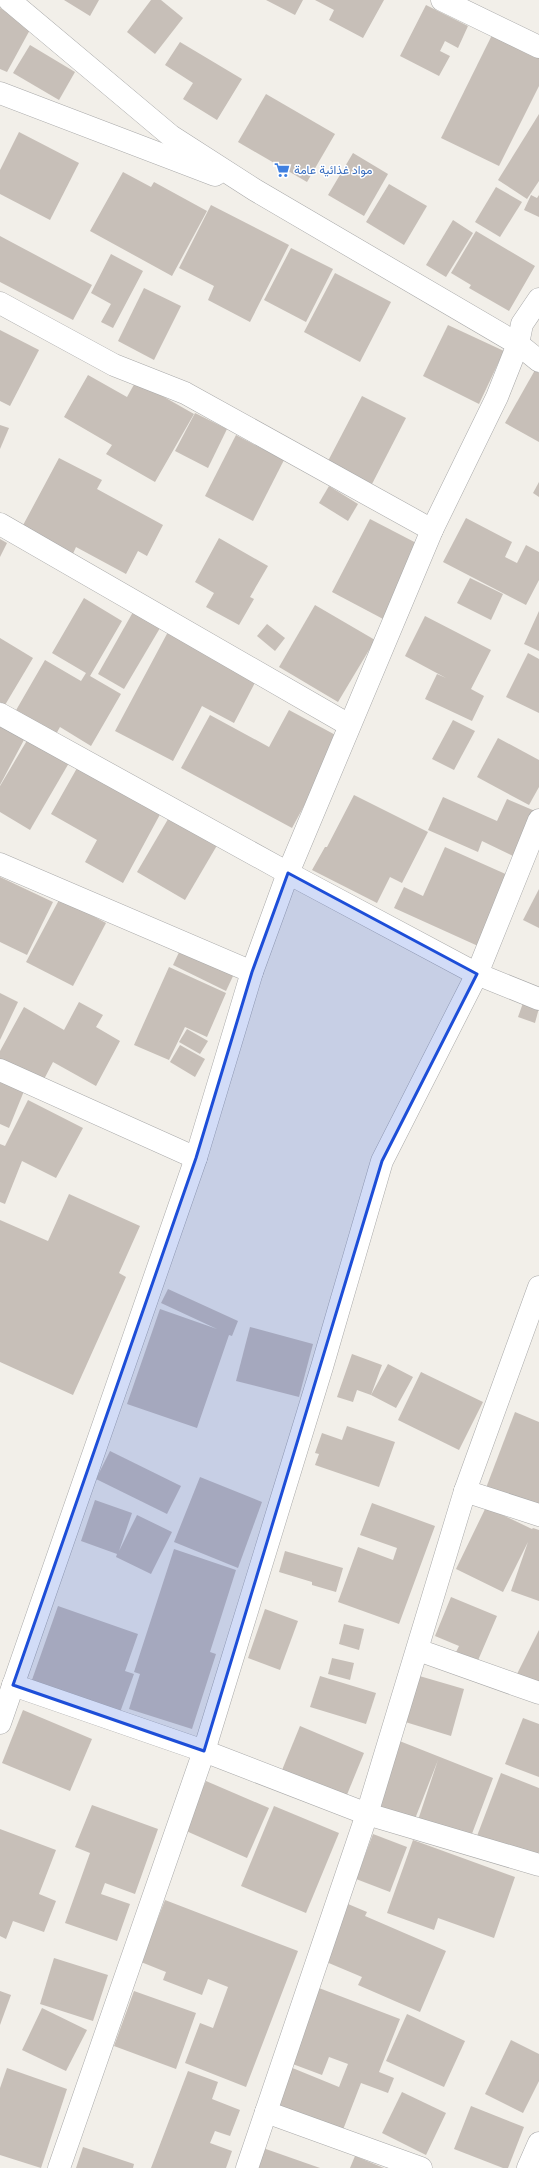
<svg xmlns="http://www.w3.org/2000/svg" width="539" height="2168" font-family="'DM Sans',Vazirmatn,sans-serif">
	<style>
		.building { fill: #c7bfb8 }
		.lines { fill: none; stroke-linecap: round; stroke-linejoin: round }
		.street-casing { stroke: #a9a9a9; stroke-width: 23 }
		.street { stroke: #fff; stroke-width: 22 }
		.marked { fill: #1d4ed8; fill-opacity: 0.2; stroke: #1d4ed8; stroke-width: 3; stroke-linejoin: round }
		.labels { text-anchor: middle; stroke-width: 3; stroke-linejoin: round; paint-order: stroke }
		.shop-label { font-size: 12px; fill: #366cbe; stroke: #fff; text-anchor: start }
	</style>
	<rect width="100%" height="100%" fill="#f2efe9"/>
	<g class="building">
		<path d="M64 0H99L90 16Z"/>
		<path d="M151 0H161L183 18 155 54 127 32Z"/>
		<path d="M266 0H303L295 15Z"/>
		<path d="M315 0H384L363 38 329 20 334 10Z"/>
		<path d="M426 5 468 26 458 48 445 41 440 51 450 56 439 76 400 56Z"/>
		<path d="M0 8 32 26 7 72 0 69Z"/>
		<path d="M493 33 539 55V86L499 166 441 138Z"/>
		<path d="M180 42 242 79 217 120 183 99 193 83 165 65Z"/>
		<path d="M30 45 75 72 59 100 13 73Z"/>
		<path d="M266 94 335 134 307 182 238 142Z"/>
		<path d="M539 114V181L527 199 498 180Z"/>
		<path d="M19 132 79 163 50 220 0 194V170Z"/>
		<path d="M353 153 388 174 364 216 328 195Z"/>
		<path d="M123 172 151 187 154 182 207 211 172 276 90 231Z"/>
		<path d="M389 184 427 206 404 245 366 222Z"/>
		<path d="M496 187 522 202 500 237 475 222Z"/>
		<path d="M531 195 537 198 539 195V217L524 210Z"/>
		<path d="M211 205 289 245 250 322 208 300 214 286 179 268Z"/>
		<path d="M453 220 473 233 446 277 426 265Z"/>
		<path d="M476 231 535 266 509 311 469 288 471 285 451 273Z"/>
		<path d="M0 236 92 285 73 320 0 282Z"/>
		<path d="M291 248 333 269 306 322 264 300Z"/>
		<path d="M111 254 143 271 113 328 101 322 111 304 91 293Z"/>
		<path d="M335 273 391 302 360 362 304 332Z"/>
		<path d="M144 288 181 306 154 360 118 341Z"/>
		<path d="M448 325 504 351 479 404 423 376Z"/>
		<path d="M0 330 39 350 10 406 0 401Z"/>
		<path d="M535 370 539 373V442L505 423Z"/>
		<path d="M88 375 127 397 136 381 194 414 155 482 106 454 112 445 64 417Z"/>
		<path d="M362 396 406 418 372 484 328 461Z"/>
		<path d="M195 413 227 429 208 468 175 451Z"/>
		<path d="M0 425 9 428 0 449Z"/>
		<path d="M236 435 284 460 253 521 205 496Z"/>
		<path d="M59 458 102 480 97 489 163 525 147 556 138 551 126 574 76 547 72 556 21 529Z"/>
		<path d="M539 482V497L533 493Z"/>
		<path d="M329 486 358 504 348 521 319 503Z"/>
		<path d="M466 518 512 542 505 557 517 563 526 545 539 552V580L526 605 443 562Z"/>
		<path d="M370 519 424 547 385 620 332 592Z"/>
		<path d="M219 538 268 566 250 597 254 599 239 625 206 607 214 593 195 582Z"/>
		<path d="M0 539 7 543 0 557Z"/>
		<path d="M470 578 503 594 491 620 457 603Z"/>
		<path d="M84 598 122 621 90 676 121 694 91 746 60 727 55 736 15 712 45 660 81 681 86 673 52 653Z"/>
		<path d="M315 605 375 640 338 702 279 667Z"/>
		<path d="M539 611V651L524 644Z"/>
		<path d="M133 612 160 628 124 689 98 674Z"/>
		<path d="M425 616 491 650 471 689 484 696 472 721 425 699 437 674 446 678 405 656Z"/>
		<path d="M267 624 285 638 275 651 257 636Z"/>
		<path d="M169 630 258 677 234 723 202 706 173 761 115 731Z"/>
		<path d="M0 638 33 658 5 705 0 702Z"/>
		<path d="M528 653 539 659V713L506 697Z"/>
		<path d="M289 710 341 738 292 828 181 768 210 715 269 747Z"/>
		<path d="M453 720 475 731 454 770 432 759Z"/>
		<path d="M0 725 25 738 0 785Z"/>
		<path d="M32 732 73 756 30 830 0 812V786Z"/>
		<path d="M498 738 539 760V787L529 805 477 777Z"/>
		<path d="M81 761 164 807 123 883 85 862 97 840 51 814Z"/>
		<path d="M354 795 428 832 402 883 390 877 377 903 312 870 325 847H327Z"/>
		<path d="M443 797 497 821 507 799 535 811 515 857 482 841 478 852 428 830Z"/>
		<path d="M171 814 219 842 185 900 137 872Z"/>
		<path d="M445 847 510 876 478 946 394 908 404 887 423 896Z"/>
		<path d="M0 877 53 902 27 955 0 942Z"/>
		<path d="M539 889V928L523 920Z"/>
		<path d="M60 898 106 923 73 986 26 962Z"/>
		<path d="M181 948 234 974 226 991 173 965Z"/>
		<path d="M169 967 226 993 207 1037 185 1027 169 1060 134 1045Z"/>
		<path d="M0 993 18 1002 0 1040Z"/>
		<path d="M79 1002 103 1015 96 1027 120 1041 96 1086 53 1062 41 1085 0 1062V1051L24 1007 64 1030Z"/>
		<path d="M523 1003 539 1008 535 1023 518 1017Z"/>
		<path d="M187 1029 208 1041 200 1054 179 1042Z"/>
		<path d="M180 1045 205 1059 195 1077 170 1062Z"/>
		<path d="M0 1082 24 1091 9 1128 0 1124Z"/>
		<path d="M28 1100 83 1128 56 1178 22 1161 5 1204 0 1202V1144L5 1146Z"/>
		<path d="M69 1194 140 1226 119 1273 126 1277 73 1395 0 1362V1220L48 1241Z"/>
		<path d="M168 1289 238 1321 232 1336 229 1335 197 1428 127 1404 160 1309 217 1329 161 1303Z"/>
		<path d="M250 1327 313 1344 299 1397 236 1381Z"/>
		<path d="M352 1354 382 1365 371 1395 388 1364 413 1377 396 1408 371 1395 357 1390 353 1402 337 1397Z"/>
		<path d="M421 1372 483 1402 459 1450 398 1420Z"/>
		<path d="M515 1412 539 1422V1508L486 1488Z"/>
		<path d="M347 1426 395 1442 379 1487 315 1465 319 1454 315 1453 322 1433 342 1440Z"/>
		<path d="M110 1451 181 1486 167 1514 96 1479Z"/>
		<path d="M200 1477 262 1502 238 1568 174 1542Z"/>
		<path d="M95 1500 132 1513 119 1551 137 1515 172 1532 151 1574 116 1557 117 1554 81 1541Z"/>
		<path d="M372 1503 435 1526 399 1624 338 1602 358 1547 393 1560 397 1548 360 1535Z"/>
		<path d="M486 1507 532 1529 533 1528 539 1530V1601L511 1591 528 1542 503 1592 456 1569Z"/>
		<path d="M174 1549 236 1570 210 1652 216 1654 192 1729 129 1709 140 1674 134 1672Z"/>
		<path d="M285 1551 343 1568 336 1592 312 1585V1582L279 1572Z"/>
		<path d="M451 1597 497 1616 476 1665 454 1656 459 1646 435 1636Z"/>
		<path d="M58 1606 138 1634 125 1671 134 1674 115 1726 27 1694Z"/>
		<path d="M265 1609 298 1621 280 1670 248 1658Z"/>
		<path d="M344 1624 364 1629 359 1650 339 1644Z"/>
		<path d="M539 1630V1685L517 1674Z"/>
		<path d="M332 1658 354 1663 350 1680 328 1674Z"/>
		<path d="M416 1675 464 1689 451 1736 402 1721Z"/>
		<path d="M320 1676 376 1693 366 1724 310 1707Z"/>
		<path d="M23 1710 92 1739 70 1791 2 1763Z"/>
		<path d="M523 1718 539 1724V1777L505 1764Z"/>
		<path d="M300 1726 364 1753 344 1802 280 1775Z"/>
		<path d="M397 1740 493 1778 470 1839 418 1820 438 1760 413 1824 371 1808Z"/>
		<path d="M501 1773 539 1788V1852L536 1859 477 1836Z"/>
		<path d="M206 1781 269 1808 247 1858 184 1830Z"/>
		<path d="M92 1805 158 1829 135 1894 105 1883 101 1894 130 1904 117 1941 65 1923 90 1853 75 1847Z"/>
		<path d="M274 1806 339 1833 306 1913 241 1886Z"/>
		<path d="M0 1829 56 1850 39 1894 56 1901 44 1932 13 1921 6 1939 0 1936Z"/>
		<path d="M373 1834 407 1847 390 1892 356 1879Z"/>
		<path d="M413 1840 515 1877 494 1938 438 1918 434 1930 387 1913Z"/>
		<path d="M165 1900 298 1951 246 2087 185 2063 200 2023 213 2028 228 1987 208 1979 202 1995 163 1980 166 1972 141 1962Z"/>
		<path d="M348 1904 367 1912 365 1916 446 1951 420 2012 358 1985 362 1977 324 1961Z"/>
		<path d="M54 1958 108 1975 93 2021 40 2004Z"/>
		<path d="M319 1988 400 2019 379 2072 394 2078 388 2093 361 2083 341 2135 274 2109 290 2067 339 2087 348 2064 329 2057 322 2075 290 2063Z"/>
		<path d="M0 1991 11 1995 0 2025Z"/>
		<path d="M134 1991 196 2013 176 2069 114 2046Z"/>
		<path d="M42 2008 87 2030 66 2071 22 2050Z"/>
		<path d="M407 2014 465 2041 444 2087 386 2061Z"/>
		<path d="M511 2040 539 2054V2081L523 2113 485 2094Z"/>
		<path d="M7 2068 67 2089 41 2168 0 2155V2088Z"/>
		<path d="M188 2071 218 2082 212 2099 240 2110 230 2136 215 2131 210 2143 232 2151 226 2168H151Z"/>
		<path d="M402 2092 446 2113 426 2155 382 2133Z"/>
		<path d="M471 2106 524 2127 508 2168H503L454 2149Z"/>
		<path d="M83 2147 134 2164 133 2168H76Z"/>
		<path d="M263 2148 320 2168H256Z"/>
		<path d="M355 2156 384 2168H350Z"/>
	</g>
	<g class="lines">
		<defs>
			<g id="street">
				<path d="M9 0 171 136 255 190 518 344 539 361"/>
				<path d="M442 0 539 47"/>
				<path d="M0 93 215 175"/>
				<path d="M0 303 114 365 185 393 432 530"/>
				<path d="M0 524 349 725"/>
				<path d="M0 714 288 873 477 974 539 999"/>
				<path d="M0 864 252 972"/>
				<path d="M0 1070 196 1158"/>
				<path d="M465 1491 539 1515"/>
				<path d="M418 1650 539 1693"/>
				<path d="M13 1685 204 1751 367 1814 539 1865"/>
				<path d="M0 1723 196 1158 252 972 288 873 432 530 497 397 518 344 522 324 539 299"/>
				<path d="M266 2112 421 2168"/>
				<path d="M59 2168 204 1751 322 1367 382 1161 477 974 539 820"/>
				<path d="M247 2168 367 1814 465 1491 539 1287"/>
				<path d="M528 2168 539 2143"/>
			</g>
		</defs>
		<use href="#street" class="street-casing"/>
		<use href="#street" class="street"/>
	</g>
	<path class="marked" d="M288 873 477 974 382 1161 204 1751 13 1685 196 1158 252 972Z"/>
	<defs>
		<symbol id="supermarket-bare" viewBox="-9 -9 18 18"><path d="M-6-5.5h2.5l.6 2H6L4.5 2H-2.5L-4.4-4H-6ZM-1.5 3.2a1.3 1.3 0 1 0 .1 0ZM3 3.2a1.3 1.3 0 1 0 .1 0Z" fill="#3f7fe0" stroke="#fff" stroke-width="2.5" paint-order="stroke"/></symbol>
	</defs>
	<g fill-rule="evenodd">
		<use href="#supermarket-bare" x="271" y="159" width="22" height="22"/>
	</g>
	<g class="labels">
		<g class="shop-label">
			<text x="294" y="174">مواد غذائية عامة</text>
		</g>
	</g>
</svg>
